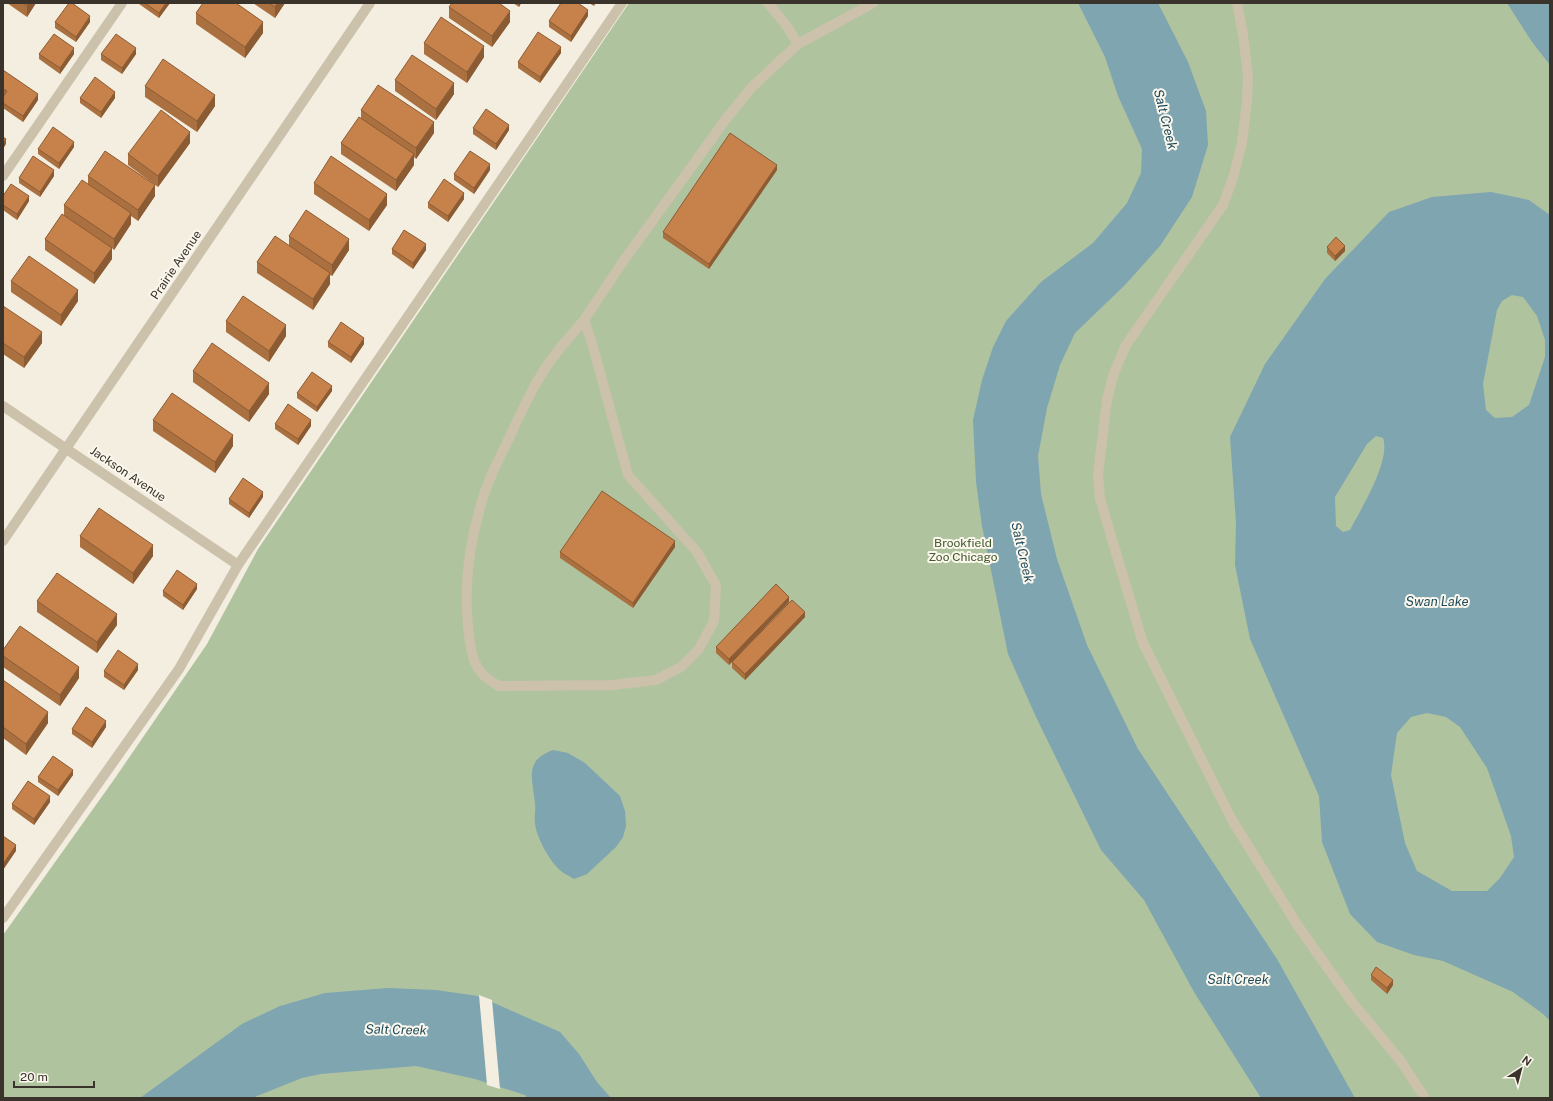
<svg xmlns="http://www.w3.org/2000/svg" width="1553" height="1101" font-family="'Public Sans',sans-serif">
	<style>
		.green { fill: #b0c39f }
		.water { fill: #7fa5b1; fill-rule: evenodd }
		.pier { fill: #f3eee0 }
		.lines { fill: none; stroke-linecap: round; stroke-linejoin: round }
		.service { stroke: #ccc1ab; stroke-width: 10 }
		.minor { stroke: #ccc1ab; stroke-width: 10 }
		.tertiary { stroke: #ccc1ab; stroke-width: 10 }
		.wall { fill: #ab7040 }
		.shaded-wall { fill: #8b5b34 }
		.building { fill: #c7824b; stroke: #8b5b34 }
		.labels { text-anchor: middle; stroke-width: 4; stroke-linejoin: round; paint-order: stroke }
		.street-label { font-size: 12px; fill: #3a332b; stroke: #fbf7ed }
		.park-label { font-size: 12px; fill: #40592e; stroke: #fbf7ed }
		.water-label { font-size: 13px; font-style: italic; fill: #1f4c5c; stroke: #fbf7ed }
	</style>
	<rect width="100%" height="100%" fill="#f3eee0"/>
	<path class="green" d="M629 3H1550V1098H3V935L113 781 207 644 258 549Z"/>
	<g class="water">
		<path d="M1078 3H1158L1188 62 1206 111 1208 145 1192 197 1160 246 1125 285 1075 333 1060 365 1047 408 1038 456 1041 494 1057 559 1087 645 1138 749 1277 959 1355 1098H1261L1194 992 1144 900 1101 850 1036 717 1008 654 982 526 976 482 973 420 982 380 993 347 1006 321 1041 282 1093 243 1127 203 1141 173 1142 149 1118 96 1105 57Z"/>
		<path d="M1507 3H1550V65L1532 42Z"/>
		<path d="M1491 192 1529 200 1550 215V1021L1543 1014 1513 992 1443 961 1414 955 1377 942 1350 914 1322 842 1319 796 1250 639 1235 565 1236 523 1230 437 1265 364 1325 279 1389 212 1432 197ZM1512 295 1523 297 1537 316 1545 340V357L1529 405 1512 417 1495 418 1486 410 1483 384 1497 310 1502 301ZM1376 436 1383 438C1391 461 1361 509 1350 530L1343 532 1336 526 1335 497 1367 444ZM1427 713 1446 717 1460 727 1487 768 1511 836 1514 857 1500 878 1487 891H1452L1417 871 1405 843 1391 775 1397 733 1411 717Z"/>
		<path d="M553 750 568 753 585 763 620 796 625 811 626 826 623 837 616 847 587 874 574 879C570 876 564 874 561 871 550 862 536 837 535 823 534 816 536 810 535 804 533 779 523 761 553 750Z"/>
		<path d="M388 988 436 990 478 996 560 1032 579 1054 597 1082 611 1098H527L525 1095 475 1079 416 1066 321 1074 302 1078 252 1098H140L242 1024 280 1006 325 993Z"/>
	</g>
	<path class="pier" d="M479 995 492 1000 500 1089 487 1085Z"/>
	<g class="lines">
		<g class="service">
			<path d="M1237 3 1243 35 1248 75 1247 101 1242 143 1233 178 1223 205 1126 345 1114 373 1107 400 1098 474 1100 499 1143 643 1232 820 1298 926 1352 1002 1400 1060 1425 1098"/>
			<path d="M798 44 873 3"/>
			<path d="M3 176 122 3"/>
			<path d="M584 320C573 333 561 346 551 360 535 382 523 408 512 432 501 455 486 483 480 508 469 546 464 585 468 625 471 653 471 672 499 686L612 685 656 680 681 667 699 649 714 621 716 585 697 552 628 475 592 343 584 320 622 263 726 119 751 88 798 44 786 25 768 3"/>
			<path d="M3 918 179 669 238 565 622 3"/>
		</g>
		<path class="minor" d="M3 406 238 565"/>
		<path class="tertiary" d="M3 541 370 3"/>
	</g>
	<g class="wall">
		<path d="M7 3H36L27 17Z"/>
		<path d="M139 3H170L159 18 139 4Z"/>
		<path d="M253 3H285L275 18Z"/>
		<path d="M513 3H521L519 7Z"/>
		<path d="M589 3H596L594 6Z"/>
		<path d="M449 7 510 22 492 47 449 18Z"/>
		<path d="M196 13 263 33 245 58 196 24Z"/>
		<path d="M588 16 571 42 549 27V21Z"/>
		<path d="M55 22H90L76 42 55 28Z"/>
		<path d="M424 43 484 57 467 83 424 54Z"/>
		<path d="M561 53 540 83 518 68V62Z"/>
		<path d="M39 54H74L60 74 39 59Z"/>
		<path d="M101 54H136L122 74 101 60Z"/>
		<path d="M3 70 38 100 23 122 3 108V97L4 95 3 94Z"/>
		<path d="M395 80 454 94 436 120 395 91Z"/>
		<path d="M145 86 215 106 197 132 145 97Z"/>
		<path d="M80 98H115L101 118 80 103Z"/>
		<path d="M361 110 434 133 416 159 414 157V165L396 191 341 154V143L361 119Z"/>
		<path d="M473 128 509 130 496 150 473 134Z"/>
		<path d="M190 143 158 187 128 165V154Z"/>
		<path d="M74 147 59 169 38 154V149Z"/>
		<path d="M490 170 474 194 454 180V174Z"/>
		<path d="M777 170 709 269 663 238V232Z"/>
		<path d="M54 176 40 197 19 183V178Z"/>
		<path d="M88 176 155 196 138 221 131 216V224L114 250 112 248V259L94 284 45 250V239L64 215V205L88 184Z"/>
		<path d="M314 183 387 205 369 231 314 194Z"/>
		<path d="M3 196 29 201 17 220 3 210Z"/>
		<path d="M464 199 448 222 428 208V203Z"/>
		<path d="M289 236 349 250 332 276 330 275V284L313 310 257 273V262L289 245Z"/>
		<path d="M1327 247 1345 251 1335 261 1327 253Z"/>
		<path d="M392 249 426 250 413 269 392 254Z"/>
		<path d="M11 281 78 301 61 326 11 292Z"/>
		<path d="M3 306 42 343 24 368 3 354Z"/>
		<path d="M226 321 286 336 269 362 226 332Z"/>
		<path d="M328 342 364 344 351 363 328 347Z"/>
		<path d="M193 371 269 394 249 422 193 382Z"/>
		<path d="M332 391 317 412 297 398V393Z"/>
		<path d="M153 420 233 446 215 473 153 431Z"/>
		<path d="M275 424 311 426 298 445 275 429Z"/>
		<path d="M263 497 249 518 229 504V499Z"/>
		<path d="M80 536 153 556 133 584 80 547Z"/>
		<path d="M675 547 633 608 560 558V552Z"/>
		<path d="M197 589 183 610 163 596V591Z"/>
		<path d="M37 601 117 625 97 653 37 612Z"/>
		<path d="M789 602 729 665 716 653V647Z"/>
		<path d="M805 617 745 680 732 668V662Z"/>
		<path d="M3 650 79 678 60 706 3 667Z"/>
		<path d="M138 670 124 690 104 677V671Z"/>
		<path d="M3 680 48 723 26 755 3 738Z"/>
		<path d="M106 727 92 748 72 734V729Z"/>
		<path d="M73 775 58 796 38 782V777Z"/>
		<path d="M50 802 34 825 12 809V804Z"/>
		<path d="M1371 975 1393 985 1387 994 1371 980Z"/>
	</g>
	<g class="shaded-wall">
		<path d="M28 3H36L27 17V6Z"/>
		<path d="M166 3H170L159 18V13Z"/>
		<path d="M277 3H285L275 18V7Z"/>
		<path d="M519 3H521L519 7Z"/>
		<path d="M588 10V16L571 42V36Z"/>
		<path d="M510 11V22L492 47V36Z"/>
		<path d="M90 16V22L76 42V37Z"/>
		<path d="M263 22V33L245 58V47Z"/>
		<path d="M484 46V57L467 83V72Z"/>
		<path d="M561 47V53L540 83V77Z"/>
		<path d="M74 48V54L60 74V68Z"/>
		<path d="M136 48V54L122 74V68Z"/>
		<path d="M454 83V94L436 120V109Z"/>
		<path d="M115 92V98L101 118V112Z"/>
		<path d="M38 94V100L23 122V116Z"/>
		<path d="M215 95V106L197 132V121Z"/>
		<path d="M434 122V133L416 159V148Z"/>
		<path d="M509 125V130L496 150V144Z"/>
		<path d="M190 132V143L158 187V176Z"/>
		<path d="M6 139V144L3 149V144Z"/>
		<path d="M74 142V147L59 169V163Z"/>
		<path d="M414 154V165L396 191V180Z"/>
		<path d="M490 164V170L474 194V188Z"/>
		<path d="M777 165V170L709 269V264Z"/>
		<path d="M54 170V176L40 197V192Z"/>
		<path d="M155 185V196L138 221V210Z"/>
		<path d="M464 193V199L448 222V216Z"/>
		<path d="M387 194V205L369 231V220Z"/>
		<path d="M29 196V201L17 220V214Z"/>
		<path d="M131 213V224L114 250V239Z"/>
		<path d="M349 239V250L332 276V265Z"/>
		<path d="M426 244V250L413 269V263Z"/>
		<path d="M1345 246V251L1335 261V256Z"/>
		<path d="M112 248V259L94 284V273Z"/>
		<path d="M330 273V284L313 310V299Z"/>
		<path d="M78 290V301L61 326V315Z"/>
		<path d="M286 325V336L269 362V351Z"/>
		<path d="M42 332V343L24 368V357Z"/>
		<path d="M364 338V344L351 363V357Z"/>
		<path d="M269 383V394L249 422V411Z"/>
		<path d="M332 386V391L317 412V407Z"/>
		<path d="M311 420V426L298 445V439Z"/>
		<path d="M233 435V446L215 473V462Z"/>
		<path d="M263 492V497L249 518V513Z"/>
		<path d="M675 541V547L633 608V603Z"/>
		<path d="M153 545V556L133 584V573Z"/>
		<path d="M197 584V589L183 610V605Z"/>
		<path d="M789 597V602L729 665V659Z"/>
		<path d="M805 612V617L745 680V674Z"/>
		<path d="M117 614V625L97 653V642Z"/>
		<path d="M138 664V670L124 690V685Z"/>
		<path d="M79 667V678L60 706V695Z"/>
		<path d="M48 712V723L26 755V744Z"/>
		<path d="M106 721V727L92 748V742Z"/>
		<path d="M73 770V775L58 796V790Z"/>
		<path d="M50 796V802L34 825V819Z"/>
		<path d="M16 845V851L3 870V864Z"/>
		<path d="M1393 980V985L1387 994V988Z"/>
	</g>
	<g class="building">
		<path d="M23 3H28L27 6Z"/>
		<path d="M69 3H72L90 16 76 37 55 22Z"/>
		<path d="M145 3H166L159 13Z"/>
		<path d="M203 3H236L263 22 245 47 196 13Z"/>
		<path d="M269 3H277L275 7Z"/>
		<path d="M452 3H499L510 11 492 36 449 7Z"/>
		<path d="M561 3H578L588 10 571 36 549 21Z"/>
		<path d="M441 17 484 46 467 72 424 43Z"/>
		<path d="M538 32 561 47 540 77 518 62Z"/>
		<path d="M54 34 74 48 60 68 39 54Z"/>
		<path d="M116 34 136 48 122 68 101 54Z"/>
		<path d="M412 55 454 83 436 109 395 80Z"/>
		<path d="M163 59 215 95 197 121 145 86Z"/>
		<path d="M3 70 38 94 23 116 3 103V97L7 91 3 89Z"/>
		<path d="M95 77 115 92 101 112 80 98Z"/>
		<path d="M378 85 434 122 416 148 361 110Z"/>
		<path d="M486 109 509 125 496 144 473 128Z"/>
		<path d="M161 110 190 132 158 176 128 154Z"/>
		<path d="M359 117 414 154 396 180 341 143Z"/>
		<path d="M53 127 74 142 59 163 38 149Z"/>
		<path d="M730 133 777 165 709 264 663 232Z"/>
		<path d="M3 137 6 139 3 144Z"/>
		<path d="M105 151 155 185 138 210 88 176Z"/>
		<path d="M470 151 490 164 474 188 454 174Z"/>
		<path d="M33 156 54 170 40 192 19 178Z"/>
		<path d="M331 156 387 194 369 220 314 183Z"/>
		<path d="M444 179 464 193 448 216 428 203Z"/>
		<path d="M82 180 131 213 114 239 64 205Z"/>
		<path d="M11 184 29 196 17 214 3 205V196Z"/>
		<path d="M306 210 349 239 332 265 289 236Z"/>
		<path d="M62 214 112 248 94 273 45 239Z"/>
		<path d="M404 230 426 244 413 263 392 249Z"/>
		<path d="M275 236 330 273 313 299 257 262Z"/>
		<path d="M1336 237 1345 246 1335 256 1327 247Z"/>
		<path d="M29 256 78 290 61 315 11 281Z"/>
		<path d="M243 296 286 325 269 351 226 321Z"/>
		<path d="M3 306 42 332 24 357 3 343Z"/>
		<path d="M341 322 364 338 351 357 328 342Z"/>
		<path d="M212 343 269 383 249 411 193 371Z"/>
		<path d="M312 372 332 386 317 407 297 393Z"/>
		<path d="M172 393 233 435 215 462 153 420Z"/>
		<path d="M288 404 311 420 298 439 275 424Z"/>
		<path d="M243 478 263 492 249 513 229 499Z"/>
		<path d="M602 491 675 541 633 603 560 552Z"/>
		<path d="M99 508 153 545 133 573 80 536Z"/>
		<path d="M177 570 197 584 183 605 163 591Z"/>
		<path d="M57 573 117 614 97 642 37 601Z"/>
		<path d="M776 584 789 597 729 659 716 647Z"/>
		<path d="M792 600 805 612 745 674 732 662Z"/>
		<path d="M20 626 79 667 60 695 3 656V650Z"/>
		<path d="M118 650 138 664 124 685 104 671Z"/>
		<path d="M3 680 48 712 26 744 3 727Z"/>
		<path d="M86 707 106 721 92 742 72 729Z"/>
		<path d="M53 756 73 770 58 790 38 777Z"/>
		<path d="M28 781 50 796 34 819 12 804Z"/>
		<path d="M3 836 16 845 3 864Z"/>
		<path d="M1376 967 1393 980 1387 988 1371 975Z"/>
	</g>
	<g class="labels">
		<g class="street-label">
			<text transform="translate(176 265) rotate(-56)" y="4">Prairie Avenue</text>
			<text transform="translate(128 474) rotate(34)" y="4">Jackson Avenue</text>
		</g>
		<g class="park-label">
			<text x="963" y="547">Brookfield<tspan x="963" dy="14">Zoo Chicago</tspan></text>
		</g>
		<g class="water-label">
			<text transform="translate(1166 119) rotate(76)" y="5">Salt Creek</text>
			<text transform="translate(1023 552) rotate(77)" y="5">Salt Creek</text>
			<text x="1437" y="606">Swan Lake</text>
			<text x="1238" y="984">Salt Creek</text>
			<text transform="translate(396 1029) rotate(1)" y="5">Salt Creek</text>
		</g>
	</g>
	<rect width="1553" height="1101" fill="none" stroke="#3a332b" stroke-width="8"/>
	<g transform="translate(1521 1069) rotate(36)" stroke="#fbf7ed" stroke-width="3" paint-order="stroke">
	<path d="M0-3L7 15L0 10L-7 15Z" fill="#3a332b"/>
	<text y="-6" font-size="11" font-weight="bold" text-anchor="middle" fill="#3a332b">N</text>
	</g>
	<path d="M14 1081v6h80v-6" fill="none" stroke="#3a332b" stroke-width="2"/>
	<text x="20" y="1081" font-size="12" fill="#3a332b" stroke="#fbf7ed" stroke-width="3" paint-order="stroke">20 m</text>
</svg>
